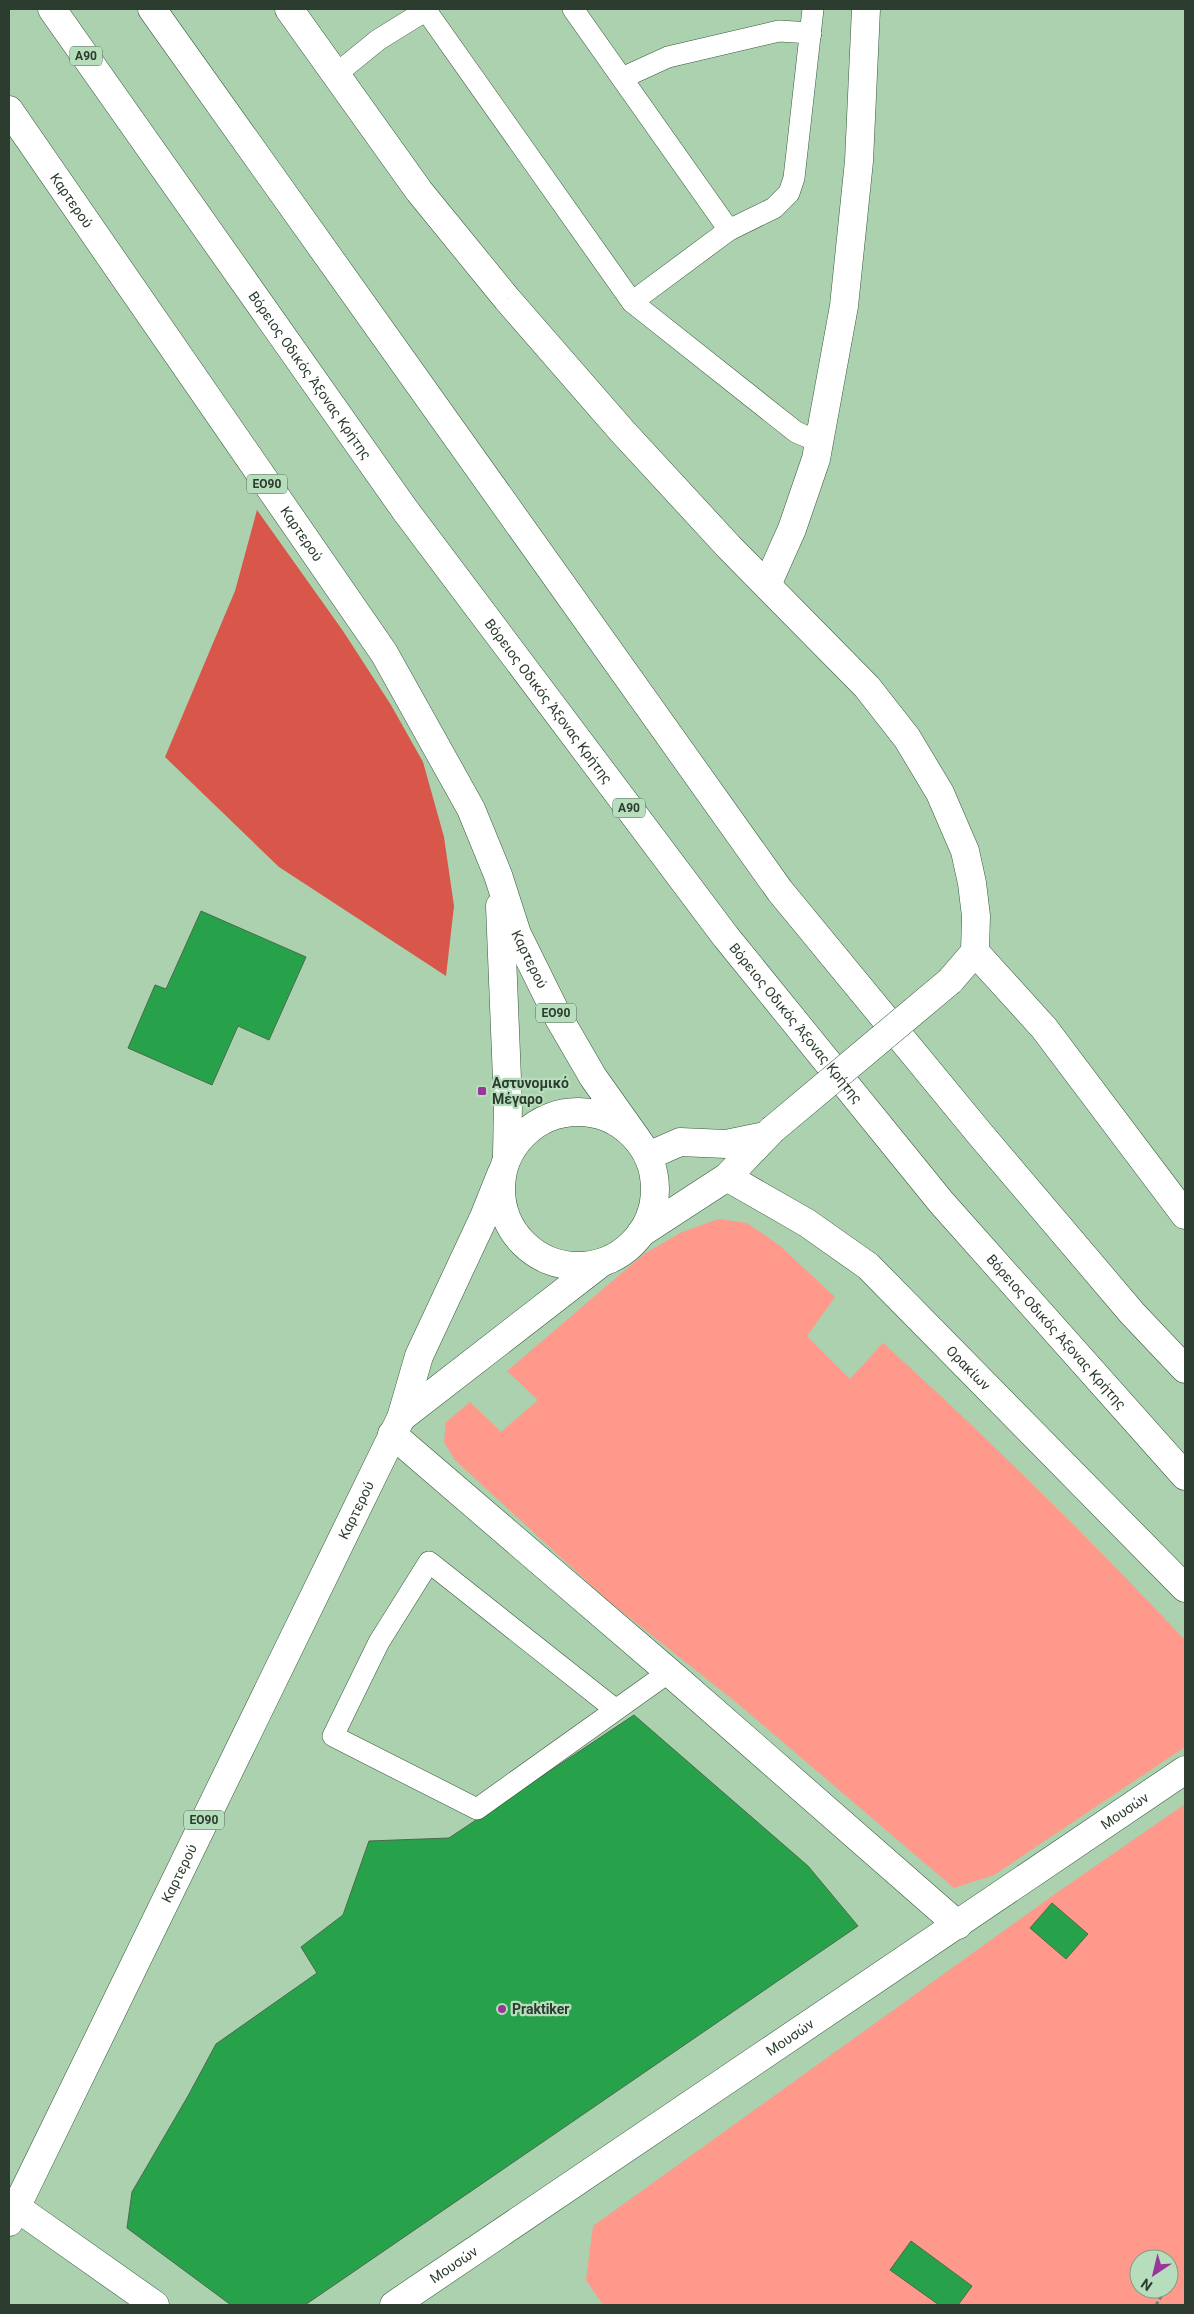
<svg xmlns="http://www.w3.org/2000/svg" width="1194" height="2314" font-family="Roboto,sans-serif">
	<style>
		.green { fill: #ff998b; fill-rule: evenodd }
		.forest { fill: #d8564a }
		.building { fill: #27a24a; stroke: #486b4d }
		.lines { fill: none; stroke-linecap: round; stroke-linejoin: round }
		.lane-casing { stroke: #36583b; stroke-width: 22 }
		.street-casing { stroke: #36583b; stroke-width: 29 }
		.primary-casing { stroke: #36583b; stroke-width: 29 }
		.highway-casing { stroke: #36583b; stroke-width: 29 }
		.path { stroke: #6c876f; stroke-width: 3; stroke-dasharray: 4 2.5; stroke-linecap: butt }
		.lane { stroke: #fff; stroke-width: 21 }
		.street { stroke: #fff; stroke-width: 28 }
		.primary { stroke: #fff; stroke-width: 28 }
		.highway { stroke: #fff; stroke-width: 28 }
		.street-bridge-casing { stroke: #36583b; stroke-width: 29; stroke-linecap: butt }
		.street-bridge { stroke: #fff; stroke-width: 28 }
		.poi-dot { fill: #9a3599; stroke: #b7debc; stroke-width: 2 }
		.labels { text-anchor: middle; stroke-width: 4.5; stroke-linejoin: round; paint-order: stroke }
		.shield { fill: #b7debc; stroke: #566d59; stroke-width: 1 }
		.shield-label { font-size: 12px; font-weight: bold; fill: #2c3c2e }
		.street-label { font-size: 14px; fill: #2c3c2e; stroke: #b7debc }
		.poi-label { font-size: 14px; font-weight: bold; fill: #2c3c2e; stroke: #b7debc; text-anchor: start }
	</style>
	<rect width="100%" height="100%" fill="#abd1af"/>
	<g class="green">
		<path d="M719 1219 747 1223 779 1245 835 1297 807 1336 850 1379 883 1343C988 1438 1088 1537 1185 1640V1747L994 1875 954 1888 737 1703 606 1599 455 1460 444 1442 446 1422 470 1402 501 1432 538 1400 507 1371 644 1254 682 1232Z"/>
		<path d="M1185 1804V2305H603L586 2280 593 2226 1055 1894ZM1139 2259H1169V2289H1139Z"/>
	</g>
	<path class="forest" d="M257 510 343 631 391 705 423 762 444 837 454 906 446 976 279 867 165 757 235 591Z"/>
	<g class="building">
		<path d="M201 911 306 957 269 1040 238 1026 212 1085 128 1048 155 985 166 989Z"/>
		<path d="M634 1715 808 1866 858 1926 305 2305H231L127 2228 132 2192 188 2096 216 2044 317 1973 301 1947 343 1915 369 1841 449 1838Z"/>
		<path d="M1052 1903 1088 1934 1066 1959 1030 1928Z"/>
		<path d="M911 2241 972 2286 958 2305H939L890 2270Z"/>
	</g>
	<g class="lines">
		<defs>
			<g id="lane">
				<path d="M425 9 632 302 729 230 573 9"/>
				<path d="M335 75 378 40 428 9"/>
				<path d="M622 78 668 57 779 31 811 33"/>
				<path d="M729 230 774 208 789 193 794 178 813 9"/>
				<path d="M632 302 796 432 819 442"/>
				<path d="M616 1710 429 1562 379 1642 333 1736 477 1809 669 1672"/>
			</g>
			<g id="street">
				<path d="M289 9 419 191 507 299 622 431 729 547 867 687 907 738 940 793 965 851 972 883 976 916 975 952 950 981"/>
				<path d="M767 585 792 529 816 459 844 306 859 161 866 9"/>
				<path d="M975 952 1044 1028 1185 1215"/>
				<path d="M648 1156 680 1142 726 1144 765 1136"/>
				<path id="s1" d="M727 1177 807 1223 868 1266 1185 1588"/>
				<path d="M641 1233 727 1177 772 1130"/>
				<path d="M392 1434 669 1672 958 1925"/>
				<path d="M16 2207 155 2305"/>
				<path id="s2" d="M394 2305 1185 1770"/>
			</g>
			<g id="primary">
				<path id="s3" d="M9 110 384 653 471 809 498 875 517 934 557 1015 593 1077 637 1139"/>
				<path d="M500 906 508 1104 507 1155"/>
				<circle cx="578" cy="1189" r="77"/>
				<path d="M401 1418 601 1263"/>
				<path id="s4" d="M9 2222 401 1418 419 1356 484 1217 502 1172"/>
			</g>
			<g id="highway">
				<path id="s5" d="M52 9 405 510 726 937 941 1202 1185 1476"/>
				<path d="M152 9 780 891 980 1134 1132 1313 1185 1369"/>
			</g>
		</defs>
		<use href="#lane" class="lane-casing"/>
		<use href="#street" class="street-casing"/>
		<use href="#primary" class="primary-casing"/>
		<use href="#highway" class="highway-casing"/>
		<path class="path" d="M1156 2305 1164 2292"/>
		<use href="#lane" class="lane"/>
		<use href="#street" class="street"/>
		<use href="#primary" class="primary"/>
		<use href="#highway" class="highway"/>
		<defs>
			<path id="street-bridge" d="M772 1130 950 981"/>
		</defs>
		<use href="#street-bridge" class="street-bridge-casing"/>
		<use href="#street-bridge" class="street-bridge"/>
	</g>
	<g class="poi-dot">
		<rect x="477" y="1086" width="10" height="10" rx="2.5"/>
		<circle cx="502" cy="2009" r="5"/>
	</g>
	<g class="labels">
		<g class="shield">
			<rect x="70" y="46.5" width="32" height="19" rx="4"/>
			<rect x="247" y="474.5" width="40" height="19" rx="4"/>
			<rect x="613" y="798.5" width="32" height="19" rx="4"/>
			<rect x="536" y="1003.5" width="40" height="19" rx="4"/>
			<rect x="184" y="1810.5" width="40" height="19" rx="4"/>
		</g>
		<g class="shield-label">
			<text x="86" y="60">Α90</text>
			<text x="267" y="488">ΕΟ90</text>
			<text x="629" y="812">Α90</text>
			<text x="556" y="1017">ΕΟ90</text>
			<text x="204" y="1824">ΕΟ90</text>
		</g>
		<g class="street-label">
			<text dy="5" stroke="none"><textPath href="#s3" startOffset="110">Καρτερού</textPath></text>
			<text dy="5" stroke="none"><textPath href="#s5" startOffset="448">Βόρειος Οδικός Άξονας Κρήτης</textPath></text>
			<text dy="5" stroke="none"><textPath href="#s3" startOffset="515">Καρτερού</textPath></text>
			<text dy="5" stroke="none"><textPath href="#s5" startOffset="852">Βόρειος Οδικός Άξονας Κρήτης</textPath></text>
			<text dy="5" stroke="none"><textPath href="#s3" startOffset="1000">Καρτερού</textPath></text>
			<text dy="5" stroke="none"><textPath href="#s5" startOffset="1258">Βόρειος Οδικός Άξονας Κρήτης</textPath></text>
			<text dy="5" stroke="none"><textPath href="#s5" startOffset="1662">Βόρειος Οδικός Άξονας Κρήτης</textPath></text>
			<text dy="5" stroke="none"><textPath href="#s1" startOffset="310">Ορακίων</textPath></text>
			<text dy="5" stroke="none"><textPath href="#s4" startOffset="792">Καρτερού</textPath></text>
			<text dy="5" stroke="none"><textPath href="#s2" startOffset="882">Μουσών</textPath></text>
			<text dy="5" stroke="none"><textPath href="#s4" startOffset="388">Καρτερού</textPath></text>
			<text dy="5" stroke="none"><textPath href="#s2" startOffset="478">Μουσών</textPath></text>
			<text dy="5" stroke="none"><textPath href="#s2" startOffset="72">Μουσών</textPath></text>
		</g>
		<g class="poi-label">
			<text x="492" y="1088">Αστυνομικό<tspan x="492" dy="16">Μέγαρο</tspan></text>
			<text x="512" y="2014">Praktiker</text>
		</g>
	</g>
	<rect width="1194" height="2314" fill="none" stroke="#2c3c2e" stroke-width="20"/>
	<g transform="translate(1154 2274) rotate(215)"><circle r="24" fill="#b7debc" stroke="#7f9d83"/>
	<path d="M0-4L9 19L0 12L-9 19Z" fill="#9a3599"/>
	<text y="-8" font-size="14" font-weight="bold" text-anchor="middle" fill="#2c3c2e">N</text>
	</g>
</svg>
